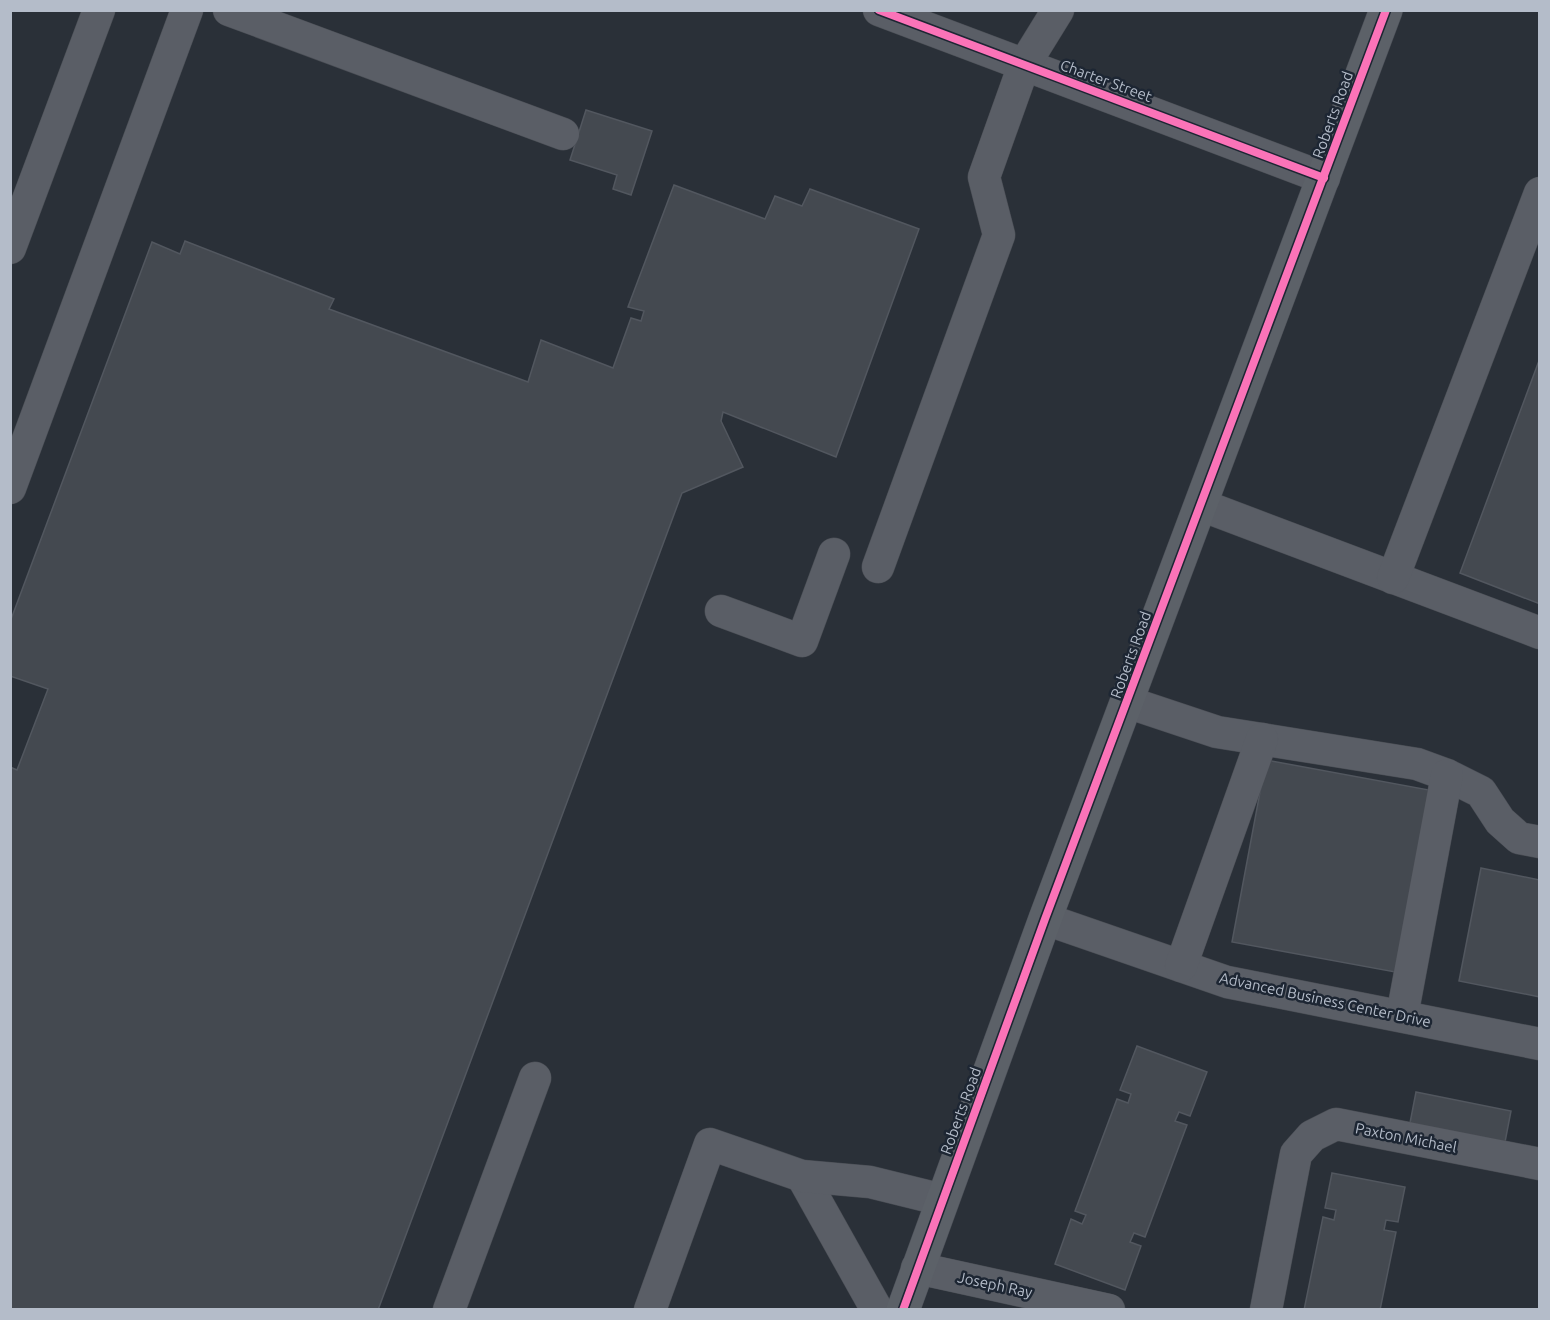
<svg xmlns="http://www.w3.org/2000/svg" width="1550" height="1320" font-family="Ubuntu,sans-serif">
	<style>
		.building { fill: #444950; stroke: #52575f; stroke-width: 1.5 }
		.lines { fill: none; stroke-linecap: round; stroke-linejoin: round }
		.minor-casing { stroke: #484c53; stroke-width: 33 }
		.major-casing { stroke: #484c55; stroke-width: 34 }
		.minor { stroke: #5a5e66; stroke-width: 32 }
		.major { stroke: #5c6168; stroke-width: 33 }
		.cycleway-casing { stroke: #1d2633; stroke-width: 11 }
		.cycleway { stroke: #fb73b8; stroke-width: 8 }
		.labels { text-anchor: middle; stroke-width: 5; stroke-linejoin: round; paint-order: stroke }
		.street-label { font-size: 15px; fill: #b4bcc9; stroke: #1d2633 }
	</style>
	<rect width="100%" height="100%" fill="#2a3038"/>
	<g class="building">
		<path d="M586 110 652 131 631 195 613 189 617 175 570 160Z"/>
		<path d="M674 185 765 219 775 196 802 206 810 189 919 229 836 457 723 412 721 421 743 467 682 493 378 1310H10V767L17 770 48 689 10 676V622L152 242 180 254 185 241 334 299 329 309 528 382 541 340 613 368 631 318 641 321 644 311 628 307Z"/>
		<path d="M1540 358V604L1460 573Z"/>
		<path d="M1266 760 1429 790 1395 972 1232 942Z"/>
		<path d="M1481 868 1540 880V997L1459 981Z"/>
		<path d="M1137 1046 1207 1072 1190 1116 1179 1112 1175 1121 1187 1125 1145 1237 1134 1233 1130 1242 1141 1246 1125 1290 1055 1264 1071 1219 1082 1224 1086 1215 1075 1211 1117 1099 1128 1103 1131 1094 1120 1090Z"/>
		<path d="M1416 1092 1511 1111 1505 1142 1410 1123Z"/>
		<path d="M1332 1173 1405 1187 1398 1222 1386 1220 1384 1230 1396 1232 1380 1310H1304L1323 1217 1334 1220 1336 1210 1325 1208Z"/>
	</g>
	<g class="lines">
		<defs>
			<g id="minor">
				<path d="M229 10 563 134"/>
				<path d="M879 10 1324 178"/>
				<path d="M10 248 99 10"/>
				<path d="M10 488 187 10"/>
				<path d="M1201 505 1540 633"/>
				<path d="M878 567 999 235 984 177 1024 65 1058 10"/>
				<path d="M1393 578 1540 193"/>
				<path d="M721 611 802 641 834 554"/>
				<path d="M1127 702 1217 732 1417 764 1447 775 1481 792 1500 821 1519 838 1540 842"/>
				<path d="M1045 919 1227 982 1540 1044"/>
				<path d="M1181 966 1262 739"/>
				<path d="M1402 1016 1447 775"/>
				<path d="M802 1176 877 1310"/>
				<path d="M917 1268 1109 1310"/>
				<path d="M449 1310 535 1078"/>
				<path d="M650 1310 710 1144 802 1176 870 1182 943 1200"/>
				<path d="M1266 1310 1296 1154 1312 1136 1336 1124 1540 1164"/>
			</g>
			<path id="major" d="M903 1310 1045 919 1386 10"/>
		</defs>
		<use href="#minor" class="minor-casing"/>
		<use href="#major" class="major-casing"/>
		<use href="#minor" class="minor"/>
		<use href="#major" class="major"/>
		<defs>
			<g id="cycleway">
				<path d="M879 10 1324 178"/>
				<path d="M903 1310 1045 919 1386 10"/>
			</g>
		</defs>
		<use href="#cycleway" class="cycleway-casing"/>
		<use href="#cycleway" class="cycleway"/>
	</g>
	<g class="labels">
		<g class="street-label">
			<text transform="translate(1106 81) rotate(20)" y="5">Charter Street</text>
			<text transform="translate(1333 115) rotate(-70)" y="5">Roberts Road</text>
			<text transform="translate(1131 655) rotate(-70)" y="5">Roberts Road</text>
			<text transform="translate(1325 1000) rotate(12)" y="5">Advanced Business Center Drive</text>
			<text transform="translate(961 1111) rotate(-70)" y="5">Roberts Road</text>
			<text transform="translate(1406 1138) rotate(11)" y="5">Paxton Michael</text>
			<text transform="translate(995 1285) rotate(12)" y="5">Joseph Ray</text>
		</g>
	</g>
	<rect width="1550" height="1320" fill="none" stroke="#b4bcc9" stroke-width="24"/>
</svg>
